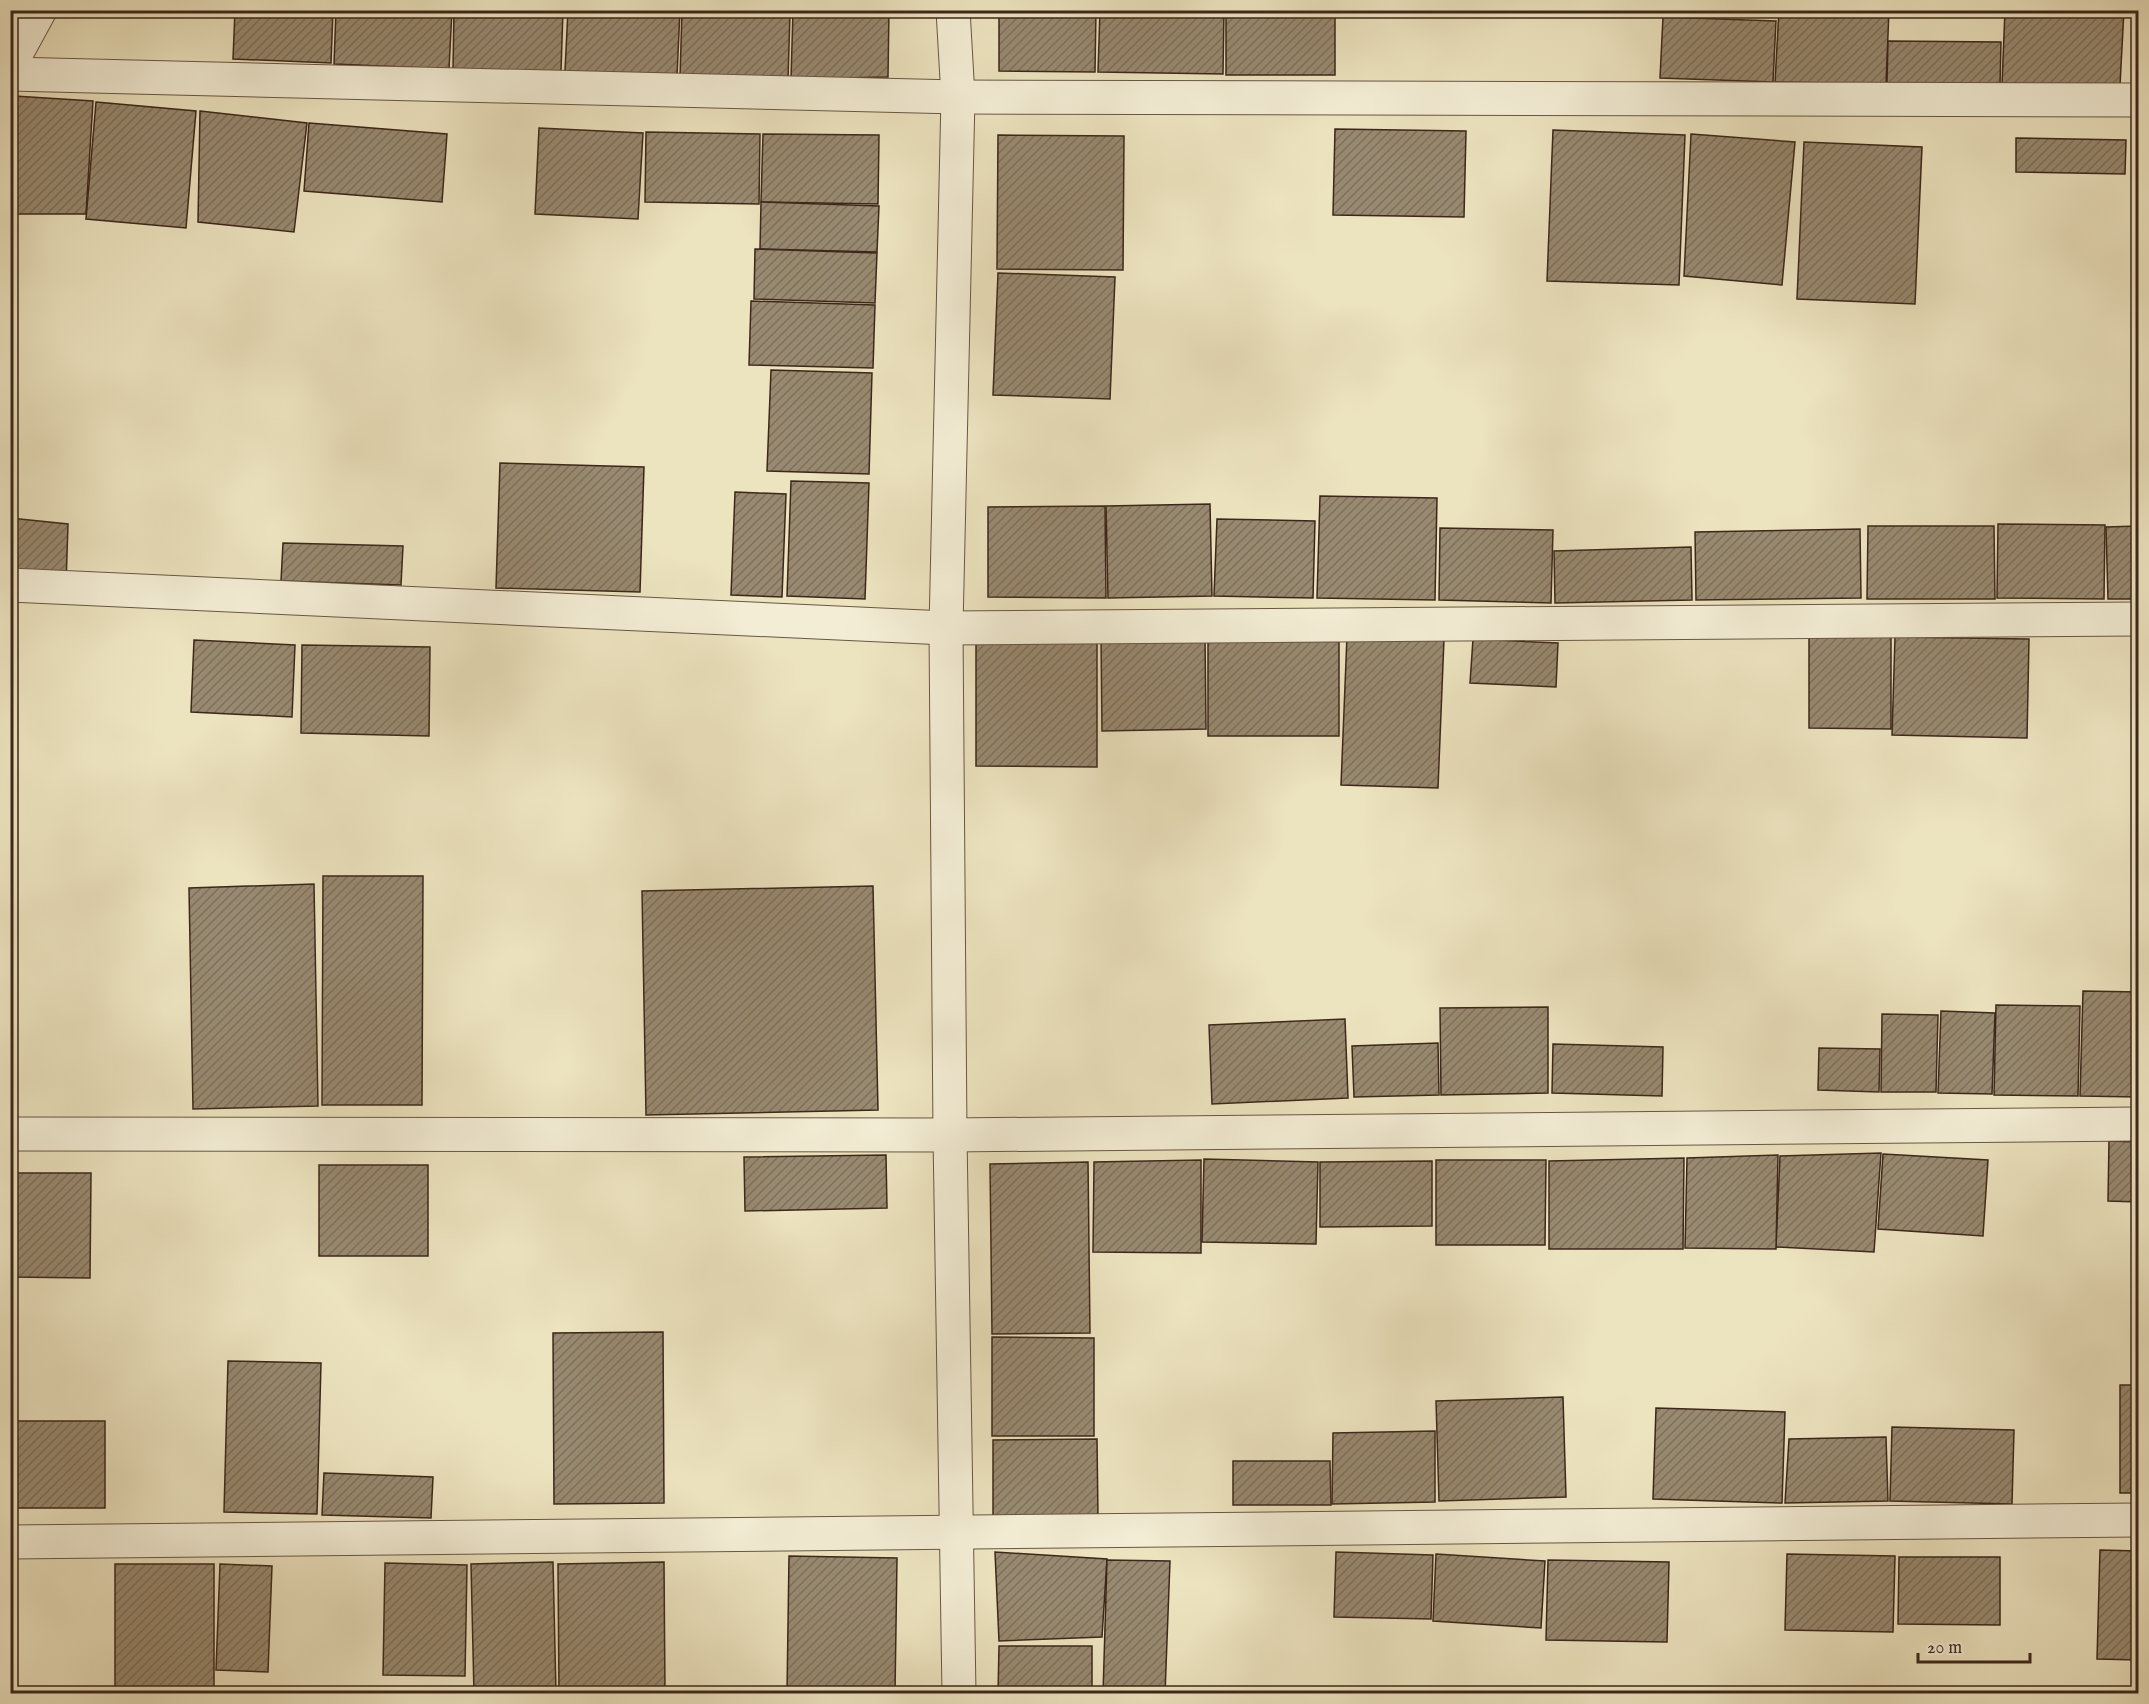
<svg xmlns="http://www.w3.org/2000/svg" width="2149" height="1704" font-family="'IM FELL English',serif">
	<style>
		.building { fill: url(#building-hatch); stroke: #3d271b; stroke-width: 1.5 }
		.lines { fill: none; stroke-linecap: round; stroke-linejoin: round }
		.street-casing { stroke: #695644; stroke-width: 35 }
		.street { stroke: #f3edd5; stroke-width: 33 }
	</style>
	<defs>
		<pattern id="building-hatch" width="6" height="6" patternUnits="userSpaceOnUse" patternTransform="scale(1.5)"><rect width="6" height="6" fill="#988970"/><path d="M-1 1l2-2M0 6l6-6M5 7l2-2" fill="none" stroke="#7d705b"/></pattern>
	</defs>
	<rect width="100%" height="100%" fill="#ece3bf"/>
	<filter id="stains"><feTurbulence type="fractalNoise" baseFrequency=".00333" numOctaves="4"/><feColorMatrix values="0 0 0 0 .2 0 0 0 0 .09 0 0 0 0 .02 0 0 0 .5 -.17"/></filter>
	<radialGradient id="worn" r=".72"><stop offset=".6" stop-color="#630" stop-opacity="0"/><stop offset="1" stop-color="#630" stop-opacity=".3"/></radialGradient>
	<g class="building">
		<path d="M235 10H333L331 63 233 59Z"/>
		<path d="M336 10H452L449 69 334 64Z"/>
		<path d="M454 10H563L561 71 453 69Z"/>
		<path d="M568 10H680L677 76 565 71Z"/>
		<path d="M889 10 888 77 791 79 793 11Z"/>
		<path d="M999 10H1096L1095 72 999 71Z"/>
		<path d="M1100 10H1224L1223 74 1098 72Z"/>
		<rect x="1226" y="10" width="109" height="65"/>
		<path d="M1779 10H1889L1886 84 1775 82Z"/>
		<path d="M2005 10H2124L2120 85H2002Z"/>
		<path d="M682 11 790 14 788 79 680 77Z"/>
		<path d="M1663 17 1776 21 1773 82 1660 78Z"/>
		<path d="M1888 41 2001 42 2000 85 1887 83Z"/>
		<path d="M14 96 93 101 86 214H10V105Z"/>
		<path d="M96 102 196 111 186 228 86 219Z"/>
		<path d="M200 111 307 123 294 232 198 222Z"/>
		<path d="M309 123 447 134 442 202 304 191Z"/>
		<path d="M539 128 643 133 638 219 535 214Z"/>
		<path d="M1335 129 1466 131 1464 217 1333 215Z"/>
		<path d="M1553 130 1685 135 1679 285 1547 281Z"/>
		<path d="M646 132 760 134 759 204 645 202Z"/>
		<path d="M763 134 879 135 878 204 761 202Z"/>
		<path d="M1691 134 1795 142 1782 285 1684 276Z"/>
		<path d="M998 135 1124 136 1123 270 997 269Z"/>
		<path d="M2016 138 2126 140 2125 174 2016 172Z"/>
		<path d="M1804 142 1922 147 1915 304 1797 299Z"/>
		<path d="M761 202 879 206 877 252 760 249Z"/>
		<path d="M755 249 877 253 875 303 754 299Z"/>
		<path d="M998 273 1115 277 1110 399 993 395Z"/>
		<path d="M751 301 875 305 873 368 749 365Z"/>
		<path d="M771 370 872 373 869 474 767 471Z"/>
		<path d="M500 463 644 467 640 592 496 588Z"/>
		<path d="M791 481 869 483 865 599 787 596Z"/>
		<path d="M735 492 786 494 782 597 731 595Z"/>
		<path d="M1320 496 1437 498 1435 600 1317 598Z"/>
		<path d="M1210 504 1212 596 1108 598 1106 506Z"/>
		<path d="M1105 506 1106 598 988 597V507Z"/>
		<path d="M10 518 68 524 66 585 10 583Z"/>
		<path d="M1217 519 1315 521 1313 598 1214 596Z"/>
		<path d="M1998 524 2105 525 2104 599 1997 598Z"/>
		<path d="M1868 526H1994L1995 599H1867Z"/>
		<path d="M2138 526V599H2108L2106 527Z"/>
		<path d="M1440 528 1553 530 1551 603 1439 600Z"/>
		<path d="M1860 529 1861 598 1696 600 1695 532Z"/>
		<path d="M283 543 403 546 401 585 281 581Z"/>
		<path d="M1691 547 1692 600 1555 603 1554 551Z"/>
		<path d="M1205 635 1206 729 1102 731 1101 637Z"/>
		<path d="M1339 635V736H1208V636Z"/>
		<path d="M1347 636 1444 639 1438 788 1341 785Z"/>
		<path d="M1809 636 1891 637V729L1809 728Z"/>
		<path d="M976 637H1097V767L976 766Z"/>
		<path d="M1895 637 2029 639 2027 738 1892 735Z"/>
		<path d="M1473 639 1558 643 1556 687 1470 683Z"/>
		<path d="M194 640 295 645 292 717 191 712Z"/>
		<path d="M302 645 430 647 429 736 301 733Z"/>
		<path d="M323 876H423L422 1105H322Z"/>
		<path d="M314 884 318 1106 193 1109 189 888Z"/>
		<path d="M873 886 878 1110 646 1115 642 891Z"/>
		<path d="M2083 991 2138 992V1097L2080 1096Z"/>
		<path d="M1996 1005 2080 1006 2078 1096 1994 1095Z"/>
		<path d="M1548 1007V1093L1441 1095 1440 1008Z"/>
		<path d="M1941 1011 1995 1013 1992 1094 1938 1093Z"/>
		<path d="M1882 1014 1938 1015 1936 1092H1881Z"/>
		<path d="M1345 1019 1348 1098 1212 1104 1209 1025Z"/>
		<path d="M1438 1043 1439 1095 1354 1097 1352 1046Z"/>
		<path d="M1553 1044 1663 1047 1662 1096 1552 1093Z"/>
		<path d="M1819 1048 1880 1049 1879 1092 1818 1090Z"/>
		<path d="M2109 1141 2138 1142V1202L2108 1201Z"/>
		<path d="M1881 1153 1874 1252 1776 1247 1780 1156Z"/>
		<path d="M1883 1154 1988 1160 1983 1236 1878 1229Z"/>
		<path d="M886 1155 887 1208 745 1211 744 1157Z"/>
		<path d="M1778 1155 1776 1249 1685 1248 1687 1158Z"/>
		<path d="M1684 1158 1683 1249H1549V1161Z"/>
		<path d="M1204 1159 1318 1162 1316 1244 1202 1242Z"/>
		<path d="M1201 1160V1253L1093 1252 1094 1162Z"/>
		<path d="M1436 1160H1546L1545 1245H1436Z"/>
		<path d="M1432 1161V1226L1320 1227V1162Z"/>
		<path d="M1088 1162 1090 1333 992 1334 990 1164Z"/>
		<rect x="319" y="1165" width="109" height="91"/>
		<path d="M10 1173H91L90 1278 10 1277Z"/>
		<path d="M663 1332 664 1503 554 1504 553 1333Z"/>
		<path d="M992 1337 1094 1338V1436H992Z"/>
		<path d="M228 1361 321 1363 317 1514 224 1512Z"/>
		<rect x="2120" y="1385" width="18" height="108"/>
		<path d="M1563 1397 1566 1497 1439 1501 1436 1401Z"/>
		<path d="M1656 1408 1785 1412 1782 1503 1653 1499Z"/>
		<rect x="10" y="1421" width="95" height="87"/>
		<path d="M1892 1427 2014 1430 2012 1504 1890 1501Z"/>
		<path d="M1435 1431V1502L1332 1504 1333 1433Z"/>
		<path d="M1886 1437 1888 1501 1785 1503 1789 1439Z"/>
		<path d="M1097 1439 1098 1517 993 1519V1440Z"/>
		<path d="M1233 1461H1330L1331 1505H1233Z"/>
		<path d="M324 1473 433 1477 431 1518 322 1515Z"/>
		<path d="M2100 1550 2138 1551V1660L2097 1659Z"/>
		<path d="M995 1552 1107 1559 1102 1637 999 1641Z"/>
		<path d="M1336 1552 1433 1555 1431 1619 1334 1617Z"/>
		<path d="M1436 1554 1545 1561 1541 1628 1433 1621Z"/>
		<path d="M1787 1554 1895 1556 1893 1632 1785 1630Z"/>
		<path d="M789 1556 897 1558 895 1694H787Z"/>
		<path d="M1899 1557H2000V1625L1898 1624Z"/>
		<path d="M1107 1560 1170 1561 1165 1694H1103Z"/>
		<path d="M1548 1560 1669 1562 1667 1642 1546 1640Z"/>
		<path d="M553 1562 556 1694H474L471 1564Z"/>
		<path d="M664 1562 665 1694H559L558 1564Z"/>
		<path d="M385 1563 467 1565 465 1676 383 1675Z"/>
		<rect x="115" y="1564" width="99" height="130"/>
		<path d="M220 1564 272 1566 268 1672 216 1670Z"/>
		<path d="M999 1646H1092V1694H998Z"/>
	</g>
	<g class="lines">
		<defs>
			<g id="street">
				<path d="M953 10 958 97 946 628 950 1135 959 1694"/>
				<path d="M10 65 40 10"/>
				<path d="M10 74 958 97 2138 100"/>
				<path d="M10 585 946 628 2138 619"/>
				<path d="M10 1134 950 1135 2138 1124"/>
				<path d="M10 1542 2138 1520"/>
			</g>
		</defs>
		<use href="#street" class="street-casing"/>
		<use href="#street" class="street"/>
	</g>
	<rect width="2149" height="1704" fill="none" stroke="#ece3bf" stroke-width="36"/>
	<rect x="12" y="12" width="2125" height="1680" fill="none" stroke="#3d271b" stroke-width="3"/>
	<rect x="18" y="18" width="2113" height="1668" fill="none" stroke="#3d271b" stroke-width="1.5"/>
	<path d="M1918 1653v9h112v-9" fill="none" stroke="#3d271b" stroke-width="3"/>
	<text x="1927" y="1653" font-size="18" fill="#3d271b" stroke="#f3edd5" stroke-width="4.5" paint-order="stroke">20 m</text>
	<rect width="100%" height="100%" filter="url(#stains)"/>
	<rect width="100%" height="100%" fill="url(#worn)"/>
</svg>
